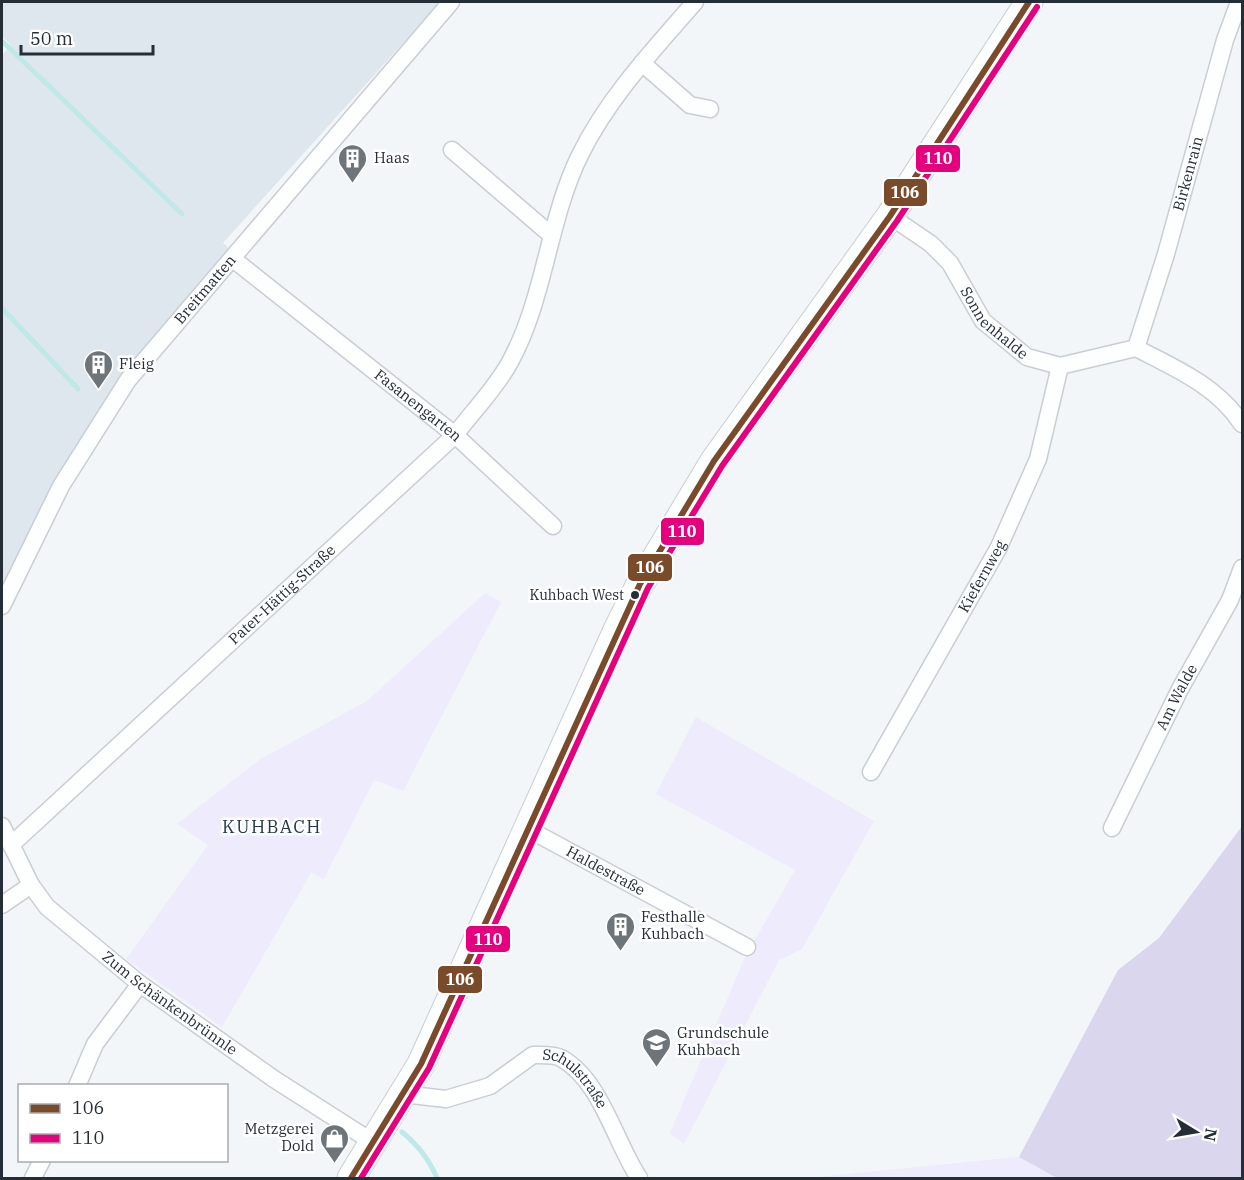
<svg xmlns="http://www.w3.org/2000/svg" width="1244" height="1180" font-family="'IBM Plex Serif',serif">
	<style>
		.built { fill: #dfe7ee }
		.green { fill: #edebfc }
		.forest { fill: #d9d6ed }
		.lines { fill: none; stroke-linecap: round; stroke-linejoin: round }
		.stream { stroke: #bfe8e8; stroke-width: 5 }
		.minor-casing { stroke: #c8ced4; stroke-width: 19 }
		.primary-casing { stroke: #c8ced4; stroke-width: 29 }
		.minor { stroke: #fdfefe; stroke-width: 16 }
		.primary { stroke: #fdfefe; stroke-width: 27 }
		.bus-1-casing { stroke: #fff; stroke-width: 10 }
		.bus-2-casing { stroke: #fff; stroke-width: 10 }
		.bus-1 { stroke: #7a4b2a; stroke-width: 6 }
		.bus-2 { stroke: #e5007d; stroke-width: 6 }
		.bus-dot { fill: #252e36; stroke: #fff; stroke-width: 2 }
		.labels { text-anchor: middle; stroke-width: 5; stroke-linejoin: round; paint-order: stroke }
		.bus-label { font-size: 14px; fill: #252e36; stroke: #fff; text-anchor: end }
		.poi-label { font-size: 15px; fill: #252e36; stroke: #fff; text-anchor: start }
		.street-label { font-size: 15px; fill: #252e36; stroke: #fff }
		.quarter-label { font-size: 18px; letter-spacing: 1.5px; fill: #25394a; stroke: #fff }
		.line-badge { stroke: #fff; stroke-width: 2 }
		.badge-label { font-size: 16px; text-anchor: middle; font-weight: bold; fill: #fff }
	</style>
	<rect width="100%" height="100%" fill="#f3f6f9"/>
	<path class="built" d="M2 2H440L223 243 231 250 123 377 2 597V55L11 45 2 36Z"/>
	<g class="green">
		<path d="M485 593 501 602 403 791 374 780 324 879 311 873 222 1027 126 959 208 845 177 824 259 760 367 701Z"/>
		<path d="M696 717 874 821 802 949 779 960 684 1144 670 1133 745 957 795 870 656 794Z"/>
		<path d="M1019 1157 1057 1178H806Z"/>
	</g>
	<path class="forest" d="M1242 826V1178H1057L1019 1157 1118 970 1159 938Z"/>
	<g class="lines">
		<g class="stream">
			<path d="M2 41 182 214"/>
			<path d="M2 308 78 389"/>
			<path d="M402 1132C418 1145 429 1159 437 1178"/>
		</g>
		<defs>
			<g id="minor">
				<path d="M642 63 690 105 710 109"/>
				<path d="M452 150 551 235"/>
				<path id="s1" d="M890 216 931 244 950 263 983 321 1027 357 1060 366 1136 348C1175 368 1217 386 1242 424"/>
				<path id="s2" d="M233 259 455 435 553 526"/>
				<path id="s3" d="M1136 348 1166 254 1225 40 1239 2"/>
				<path id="s4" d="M2 606 61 486 128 380 451 2"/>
				<path id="s5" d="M871 772 999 547 1038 459 1060 366"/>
				<path id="s6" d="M2 826 31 885 47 907 140 984 274 1079 374 1143"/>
				<path id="s7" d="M1112 828 1180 689 1230 600 1242 568"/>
				<path id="s8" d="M528 829 747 947"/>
				<path id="s9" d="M11 845 455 435C473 411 496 388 510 362 545 298 548 220 580 155 608 98 654 49 695 2"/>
				<path d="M2 905 31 885"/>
				<path d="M77 1086 95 1044 140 984"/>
				<path id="s10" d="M403 1094 446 1099 490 1086 533 1055C541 1055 554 1054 561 1058 601 1080 615 1142 639 1178"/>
				<path d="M33 1178 42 1160"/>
			</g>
			<path id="primary" d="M351 1178 421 1064 617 630 640 584 714 461 890 216 1029 2"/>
		</defs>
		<use href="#minor" class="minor-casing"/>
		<use href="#primary" class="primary-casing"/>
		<use href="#minor" class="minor"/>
		<use href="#primary" class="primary"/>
		<defs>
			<path id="bus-1" d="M351 1178 421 1064 640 584 714 461 890 216 1029 2"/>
			<path id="bus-2" d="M361 1178 429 1068 648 588 722 466 897 221 1037 7"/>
		</defs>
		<use href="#bus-1" class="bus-1-casing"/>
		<use href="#bus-2" class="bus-2-casing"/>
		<use href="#bus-1" class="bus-1"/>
		<use href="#bus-2" class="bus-2"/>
	</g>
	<defs>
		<symbol id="building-pin" viewBox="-11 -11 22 30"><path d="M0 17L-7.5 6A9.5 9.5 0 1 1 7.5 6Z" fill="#6d747a" stroke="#fff"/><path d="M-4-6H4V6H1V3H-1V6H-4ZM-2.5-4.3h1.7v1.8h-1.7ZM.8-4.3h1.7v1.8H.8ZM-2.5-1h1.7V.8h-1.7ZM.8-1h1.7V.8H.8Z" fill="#fff"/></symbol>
		<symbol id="school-pin" viewBox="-11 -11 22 30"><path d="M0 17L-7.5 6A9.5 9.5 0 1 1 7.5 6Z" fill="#6d747a" stroke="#fff"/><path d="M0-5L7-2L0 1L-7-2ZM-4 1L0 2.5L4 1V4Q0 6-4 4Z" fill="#fff"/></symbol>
		<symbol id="shop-pin" viewBox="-11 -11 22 30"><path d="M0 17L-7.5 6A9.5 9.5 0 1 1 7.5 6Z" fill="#6d747a" stroke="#fff"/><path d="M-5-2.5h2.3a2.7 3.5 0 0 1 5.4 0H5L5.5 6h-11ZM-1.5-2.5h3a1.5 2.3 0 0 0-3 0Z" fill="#fff"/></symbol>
	</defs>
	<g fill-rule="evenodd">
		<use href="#building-pin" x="336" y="142" width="33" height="45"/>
		<use href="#building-pin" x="82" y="348" width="33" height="45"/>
		<use href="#building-pin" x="604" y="910" width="33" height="45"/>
		<use href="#school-pin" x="640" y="1026" width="33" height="45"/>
		<use href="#shop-pin" x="318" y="1122" width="33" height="45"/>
	</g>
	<circle class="bus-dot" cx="635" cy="595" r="5"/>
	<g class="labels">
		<g class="bus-label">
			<text x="624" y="600">Kuhbach West</text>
		</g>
		<g class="poi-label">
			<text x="374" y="163">Haas</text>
			<text x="119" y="369">Fleig</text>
			<text x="641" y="922">Festhalle<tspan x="641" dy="17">Kuhbach</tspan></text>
			<text x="677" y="1038">Grundschule<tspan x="677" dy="17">Kuhbach</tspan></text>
			<text x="314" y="1134" text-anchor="end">Metzgerei<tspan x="314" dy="17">Dold</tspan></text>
		</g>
		<g class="street-label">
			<text dy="5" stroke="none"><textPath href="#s3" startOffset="182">Birkenrain</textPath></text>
			<text dy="5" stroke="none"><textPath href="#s4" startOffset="378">Breitmatten</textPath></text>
			<text dy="5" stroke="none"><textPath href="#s1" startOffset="152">Sonnenhalde</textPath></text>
			<text dy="5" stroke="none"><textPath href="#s2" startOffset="236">Fasanengarten</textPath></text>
			<text dy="5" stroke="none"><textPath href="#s5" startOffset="225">Kiefernweg</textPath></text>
			<text dy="5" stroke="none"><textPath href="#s9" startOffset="369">Pater-Hättig-Straße</textPath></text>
			<text dy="5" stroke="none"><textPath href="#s7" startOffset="146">Am Walde</textPath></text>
			<text dy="5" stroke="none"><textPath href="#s8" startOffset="88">Haldestraße</textPath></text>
			<text dy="5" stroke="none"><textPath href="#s6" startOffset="249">Zum Schänkenbrünnle</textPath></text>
			<text dy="5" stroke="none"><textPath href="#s10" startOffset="194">Schulstraße</textPath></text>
		</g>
		<g class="quarter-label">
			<text x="272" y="833">KUHBACH</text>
		</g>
	</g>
	<g class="line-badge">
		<rect x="915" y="144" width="46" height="29" rx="6" fill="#e5007d"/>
		<rect x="883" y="178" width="45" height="29" rx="6" fill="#7a4b2a"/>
		<rect x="660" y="517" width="45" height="29" rx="6" fill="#e5007d"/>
		<rect x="627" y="553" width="46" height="29" rx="6" fill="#7a4b2a"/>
		<rect x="465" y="925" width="46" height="28" rx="6" fill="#e5007d"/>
		<rect x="437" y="965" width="46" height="29" rx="6" fill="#7a4b2a"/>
	</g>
	<g class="badge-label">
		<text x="938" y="164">110</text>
		<text x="905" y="198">106</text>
		<text x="682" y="537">110</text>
		<text x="650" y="573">106</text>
		<text x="488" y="945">110</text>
		<text x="460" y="985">106</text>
	</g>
	<rect width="1244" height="1180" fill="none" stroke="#252e36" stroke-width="6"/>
	<rect x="18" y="1084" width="210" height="78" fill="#ffffff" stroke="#a8abaf" stroke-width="1.5"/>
	<rect x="30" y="1104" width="30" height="9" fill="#7a4b2a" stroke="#a8abaf" stroke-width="1.5"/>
	<text x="72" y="1114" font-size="18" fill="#252e36">106</text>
	<rect x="30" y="1134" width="30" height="9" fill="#e5007d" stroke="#a8abaf" stroke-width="1.5"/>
	<text x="72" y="1144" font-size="18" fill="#252e36">110</text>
	<g transform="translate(1196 1132) rotate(101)" stroke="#ffffff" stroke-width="4.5" paint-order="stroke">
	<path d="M0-4.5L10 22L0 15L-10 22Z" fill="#252e36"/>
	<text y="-9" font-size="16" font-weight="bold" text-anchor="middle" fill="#252e36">N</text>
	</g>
	<path d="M21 45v9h132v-9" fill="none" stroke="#252e36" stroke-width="3"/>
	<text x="30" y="45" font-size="18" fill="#252e36" stroke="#ffffff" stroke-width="4.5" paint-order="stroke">50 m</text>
</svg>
